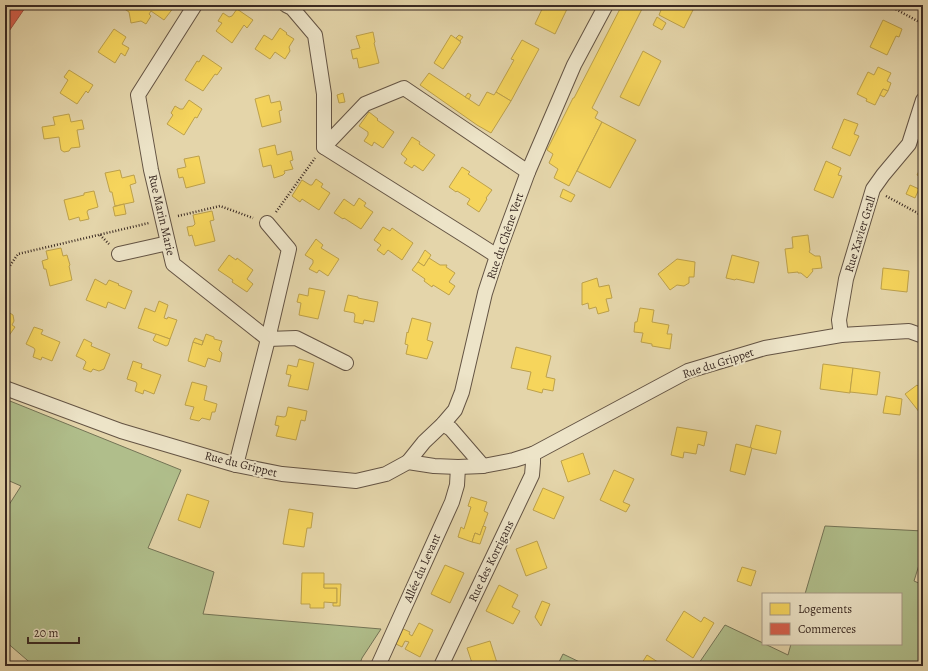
<svg xmlns="http://www.w3.org/2000/svg" width="928" height="671" font-family="Alegreya,serif">
	<style>
		.green { fill: #b0be8b; stroke: #747456 }
		.homes { fill: #f6d55c; stroke: #bda14b }
		.shops { fill: #d6604d; stroke: #a75040 }
		.lines { fill: none; stroke-linecap: round; stroke-linejoin: round }
		.street-casing { stroke: #645444; stroke-width: 16 }
		.path { stroke: #392922; stroke-width: 2.5; stroke-dasharray: 1 2; stroke-linecap: butt }
		.street { stroke: #ede4c8; stroke-width: 14 }
		.labels { text-anchor: middle; stroke-width: 4; stroke-linejoin: round; paint-order: stroke }
		.street-label { font-size: 12px; fill: #392922; stroke: #ede4c8 }
	</style>
	<rect width="100%" height="100%" fill="#e4d5aa"/>
	<filter id="stains"><feTurbulence type="fractalNoise" baseFrequency=".005" numOctaves="4"/><feColorMatrix values="0 0 0 0 .2 0 0 0 0 .09 0 0 0 0 .02 0 0 0 .5 -.17"/></filter>
	<radialGradient id="worn" r=".72"><stop offset=".6" stop-color="#630" stop-opacity="0"/><stop offset="1" stop-color="#630" stop-opacity=".3"/></radialGradient>
	<g class="green">
		<path d="M5 399 181 470 148 548 214 572 203 614 381 629 362 658 359 666H34L5 641V511L21 486 5 479Z"/>
		<path d="M825 526 923 531V552L914 581 923 585V666H697L725 625 763 643V644H765L788 655 791 644H901V594H805Z"/>
		<path d="M563 654 588 666H557Z"/>
	</g>
	<g class="homes">
		<path d="M125 5H171L174 7 164 20 151 11 149 14 151 16 146 24 141 21 131 23 129 12 123 8Z"/>
		<path d="M544 5H559L567 9 555 34 535 24Z"/>
		<path d="M622 5H644L592 108 598 112 595 118 602 122 569 186 554 178 558 169 549 163 553 154 547 150 573 98H574Z"/>
		<path d="M663 5H684L693 10 684 28 659 15Z"/>
		<path d="M237 9 253 20 247 28 244 25 232 43 216 31 222 23 218 21 223 13 229 17 232 16Z"/>
		<path d="M657 17 666 23 662 30 653 25Z"/>
		<path d="M883 20 902 29 899 37 896 36 887 55 870 47Z"/>
		<path d="M280 28 287 33 286 34 294 39 289 47 290 51 285 59 275 52 270 59 255 49 264 35 272 40Z"/>
		<path d="M114 29 126 37 122 44 129 48 125 56 121 53 115 63 98 52Z"/>
		<path d="M373 32 375 42 374 43 379 63 359 68 357 58 353 59 351 50 360 48 356 36Z"/>
		<path d="M451 35 461 42 443 69 434 63Z"/>
		<path d="M459 35 463 37 460 41 456 38Z"/>
		<path d="M522 40 539 49 511 101 496 92 514 60 511 59Z"/>
		<path d="M643 51 661 61 639 106 620 97Z"/>
		<path d="M203 55 222 68 217 75 215 74 203 91 185 80 197 61 199 62Z"/>
		<path d="M878 67 891 73 887 81 891 83 888 91 883 89 875 105 866 101 867 99 857 94 868 72 874 75Z"/>
		<path d="M69 70 93 85 88 93 86 91 77 104 60 93 68 80 64 77Z"/>
		<path d="M429 73 479 106 487 92 494 95 496 92 511 101 491 133 477 125 420 85Z"/>
		<path d="M883 89 888 91 884 97 880 95Z"/>
		<path d="M343 93 345 102 339 103 337 95Z"/>
		<path d="M468 93 471 95 469 99 465 97Z"/>
		<path d="M269 95 271 103 280 101 282 110 279 111 281 122 262 127 255 99Z"/>
		<path d="M189 100 202 109 197 118 195 117 184 135 167 124 173 115 171 113 175 106 180 109H183Z"/>
		<path d="M369 112 378 119 377 120 394 132 383 148 374 142 372 146 364 141 368 135V132L359 126Z"/>
		<path d="M69 114 71 122 82 120 84 129 77 130 80 147 71 148 69 151 64 152 61 150 59 137 44 139 42 127 55 125 53 117Z"/>
		<path d="M844 119 858 124 854 134 859 136 850 156 832 148Z"/>
		<path d="M602 122 636 140 610 188 577 171Z"/>
		<path d="M412 137 420 142 419 144 435 155 423 171 414 165 412 168 404 163 407 159 401 154Z"/>
		<path d="M275 145 277 155 291 151 293 160 290 161 293 169 284 171 285 173 283 175 274 178 271 165 263 167 259 149Z"/>
		<path d="M199 156 205 183 186 188 183 177 179 178 177 169 186 167 184 159Z"/>
		<path d="M826 161 841 168 838 175 842 176 833 198 814 190Z"/>
		<path d="M923 163V178L917 175Z"/>
		<path d="M462 167 470 172 468 174 492 190 486 198 487 199 479 212 467 204 470 199 457 191 456 192 449 187Z"/>
		<path d="M120 170 122 178 134 175 136 183 130 185 134 202 115 206 112 192H110L105 173Z"/>
		<path d="M316 179 323 184 321 187 330 193 319 210 302 199 300 202 292 196 302 180 310 185H312Z"/>
		<path d="M910 185 919 189 915 198 906 194Z"/>
		<path d="M563 189 575 195 571 202 560 197Z"/>
		<path d="M94 191 98 207 88 210 87 212 89 219 80 221 79 217 69 220 64 200 84 195V193Z"/>
		<path d="M359 198 366 203 364 206 373 212 361 229 344 218 343 219 334 213 344 199 354 206Z"/>
		<path d="M124 204 126 214 115 216 113 207Z"/>
		<path d="M212 211 214 220 210 221 215 241 195 246 192 235 189 236 187 227 193 226 195 224 193 215Z"/>
		<path d="M383 227 390 231 392 228 413 243 402 260 388 250 384 255 377 250 381 245 374 240Z"/>
		<path d="M808 235 810 250 809 252 815 256H820L822 268 812 269 813 271 807 278 801 273H798V272L788 273 785 249 793 248 792 237Z"/>
		<path d="M316 239 323 245 321 248 339 259 328 276 319 270 317 273 309 269 313 263V260L305 255Z"/>
		<path d="M61 248 63 256 67 255 70 265 69 266 72 280 50 286 46 269H44L42 261 48 259 46 251Z"/>
		<path d="M425 250 431 255 424 266 418 262Z"/>
		<path d="M229 255 236 260 237 258 253 270 247 279 253 284 247 292 232 282 233 280 218 270Z"/>
		<path d="M732 255 759 262 754 283 736 279 735 280 726 278Z"/>
		<path d="M429 258 440 265H447L446 267 455 273 449 282 455 286 449 295 433 285 432 287 424 281 425 279 412 270 418 262 424 266Z"/>
		<path d="M677 259 695 262 694 277H689V283L684 286 677 285 670 290 658 274Z"/>
		<path d="M883 268 909 271 907 292 881 289Z"/>
		<path d="M597 278 599 287 609 285 612 298 606 299 609 311 598 314 596 307 589 309 588 303 582 305V283Z"/>
		<path d="M95 279 106 285 109 280 119 284 118 285 132 291 125 309 108 302 106 308 86 300Z"/>
		<path d="M309 288 325 291 318 319 299 315 301 303 297 302 299 294 308 296Z"/>
		<path d="M348 295 358 297V298L378 302 374 322 364 320 363 324 354 322 355 315 354 313 344 311Z"/>
		<path d="M159 301 168 305 164 318 167 319 168 317 177 320 170 339 138 328 145 308 155 312Z"/>
		<path d="M640 308 654 310 652 322 669 325 667 334H672L670 349 652 346V344L641 342 643 333 634 332 635 322H637Z"/>
		<path d="M5 310 13 315 14 321 12 325 15 327 8 337 5 335Z"/>
		<path d="M412 318 431 323 427 340 433 342 427 359 406 354 408 345 405 344 407 332 408 333Z"/>
		<path d="M34 327 43 330 41 334 60 342 52 361 42 357 41 360 33 357 35 350 34 348 26 344Z"/>
		<path d="M156 334 170 339 168 345 166 346 154 341 153 340Z"/>
		<path d="M206 334 214 337V339L222 341 219 350 222 353 220 362 208 358 205 367 188 361 193 342 202 345Z"/>
		<path d="M195 338 203 341 202 345 193 342Z"/>
		<path d="M84 339 92 343 91 346 110 354 104 369 99 371 93 369 91 372 83 369 86 362 84 360 76 356Z"/>
		<path d="M516 347 551 356 546 377 555 379 553 391 543 389 542 393 527 389 531 372 511 368Z"/>
		<path d="M299 359 314 363 308 390 288 386 291 375 286 374 288 365 297 367Z"/>
		<path d="M133 361 142 364 141 368 161 375 154 394 144 390 143 394 135 391 137 384 136 382 127 379Z"/>
		<path d="M823 364 853 368 850 393 820 389Z"/>
		<path d="M853 368 880 372 877 395 850 392Z"/>
		<path d="M192 382 207 386 204 400 217 404 215 412H212L210 420 202 418 199 421 190 419 194 407 185 405Z"/>
		<path d="M923 384V410L920 413 905 394 917 385 919 387Z"/>
		<path d="M886 396 902 399 900 415 883 413Z"/>
		<path d="M288 407 307 411 305 421 301 420 296 440 276 436 279 426 275 425 277 416 284 417 286 416Z"/>
		<path d="M756 425 781 431 776 454 750 448Z"/>
		<path d="M677 427 707 432 704 446 698 444 696 454 684 452 683 458 671 455Z"/>
		<path d="M736 444 752 448 745 475 730 471Z"/>
		<path d="M583 453 590 474 568 482 561 461Z"/>
		<path d="M614 470 634 479 623 502 630 505 626 512 600 500Z"/>
		<path d="M543 488 564 497 554 519 533 510Z"/>
		<path d="M187 494 209 501 200 528 178 520Z"/>
		<path d="M471 497 487 502 484 511 488 513 480 535 475 533 472 542 458 537 461 527 464 529 471 507 468 506Z"/>
		<path d="M289 509 313 513 311 528H307L304 547 283 544Z"/>
		<path d="M483 526 486 527 480 544 472 542 475 533 480 535Z"/>
		<path d="M537 541 547 568 526 576 516 549Z"/>
		<path d="M445 565 464 573 450 603 431 594Z"/>
		<path d="M742 567 756 571 751 586 737 581Z"/>
		<path d="M302 573H324V588H337V603L324 602V608H310V604H301Z"/>
		<path d="M324 584H341L340 606H333V603H337V588H324Z"/>
		<path d="M499 585 518 595 512 607 520 611 513 624 486 611Z"/>
		<path d="M542 601 550 604 541 626 535 617Z"/>
		<path d="M684 611 701 622 704 617 714 623 693 658 666 640Z"/>
		<path d="M419 623 433 630 420 657 405 649 409 642 405 641 402 647 394 643 401 628 410 632 409 634 412 636Z"/>
		<path d="M490 641 498 666H473L467 648Z"/>
		<path d="M647 655 664 666H640Z"/>
	</g>
	<path class="shops" d="M5 5H27L5 37Z"/>
	<g class="lines">
		<defs>
			<g id="street">
				<path d="M195 5 138 95 151 170 173 264 268 339 236 465"/>
				<path d="M286 5 292 8 315 35 324 94V147L472 240 497 256"/>
				<path d="M324 147 365 104 404 88 528 172"/>
				<path d="M267 223 289 249 268 339 296 338 346 363"/>
				<path d="M119 254 168 243"/>
				<path d="M841 335 839 320 846 279 873 189 883 175 909 144 923 100"/>
				<path d="M5 388 121 431 236 465 282 474 356 481 386 474 408 462 434 466 458 467 483 466 514 460 533 454 688 371 765 348 841 335 909 331 923 336"/>
				<path d="M443 424 451 429 483 466"/>
				<path d="M408 462 424 442 443 424 455 410 462 392 485 293 497 256 528 172 574 65 606 5"/>
				<path d="M378 666 452 502 457 485 458 467"/>
				<path d="M441 666 532 475 533 463V454"/>
			</g>
		</defs>
		<use href="#street" class="street-casing"/>
		<g class="path">
			<path d="M888 5 923 24"/>
			<path d="M886 196 923 216"/>
			<path d="M276 212 315 158"/>
			<path d="M178 216 220 206 253 218"/>
			<path d="M100 235 109 244"/>
			<path d="M5 273 18 254 149 223"/>
			<path d="M5 662 10 666"/>
		</g>
		<use href="#street" class="street"/>
	</g>
	<g class="labels">
		<g class="street-label">
			<text transform="translate(162 215) rotate(77)" y="4">Rue Marin Marie</text>
			<text transform="translate(860 234) rotate(-73)" y="4">Rue Xavier Grall</text>
			<text transform="translate(505 236) rotate(-71)" y="4">Rue du Chêne Vert</text>
			<text transform="translate(718 363) rotate(-18)" y="4">Rue du Grippet</text>
			<text transform="translate(241 464) rotate(14)" y="4">Rue du Grippet</text>
			<text transform="translate(491 561) rotate(-64)" y="4">Rue des Korrigans</text>
			<text transform="translate(422 568) rotate(-66)" y="4">Allée du Levant</text>
		</g>
	</g>
	<rect width="928" height="671" fill="none" stroke="#e4d5aa" stroke-width="20"/>
	<rect x="6" y="6" width="916" height="659" fill="none" stroke="#392922" stroke-width="2"/>
	<rect x="10" y="10" width="908" height="651" fill="none" stroke="#392922"/>
	<rect x="762" y="593" width="140" height="52" fill="#ede4c8" stroke="#a59986"/>
	<rect x="770" y="603" width="20" height="12" fill="#f6d55c" stroke="#a59986"/>
	<text x="798" y="613" font-size="12" fill="#392922">Logements</text>
	<rect x="770" y="623" width="20" height="12" fill="#d6604d" stroke="#a59986"/>
	<text x="798" y="633" font-size="12" fill="#392922">Commerces</text>
	<path d="M28 637v6h51v-6" fill="none" stroke="#392922" stroke-width="2"/>
	<text x="34" y="637" font-size="12" fill="#392922" stroke="#ede4c8" stroke-width="3" paint-order="stroke">20 m</text>
	<rect width="100%" height="100%" filter="url(#stains)"/>
	<rect width="100%" height="100%" fill="url(#worn)"/>
</svg>
